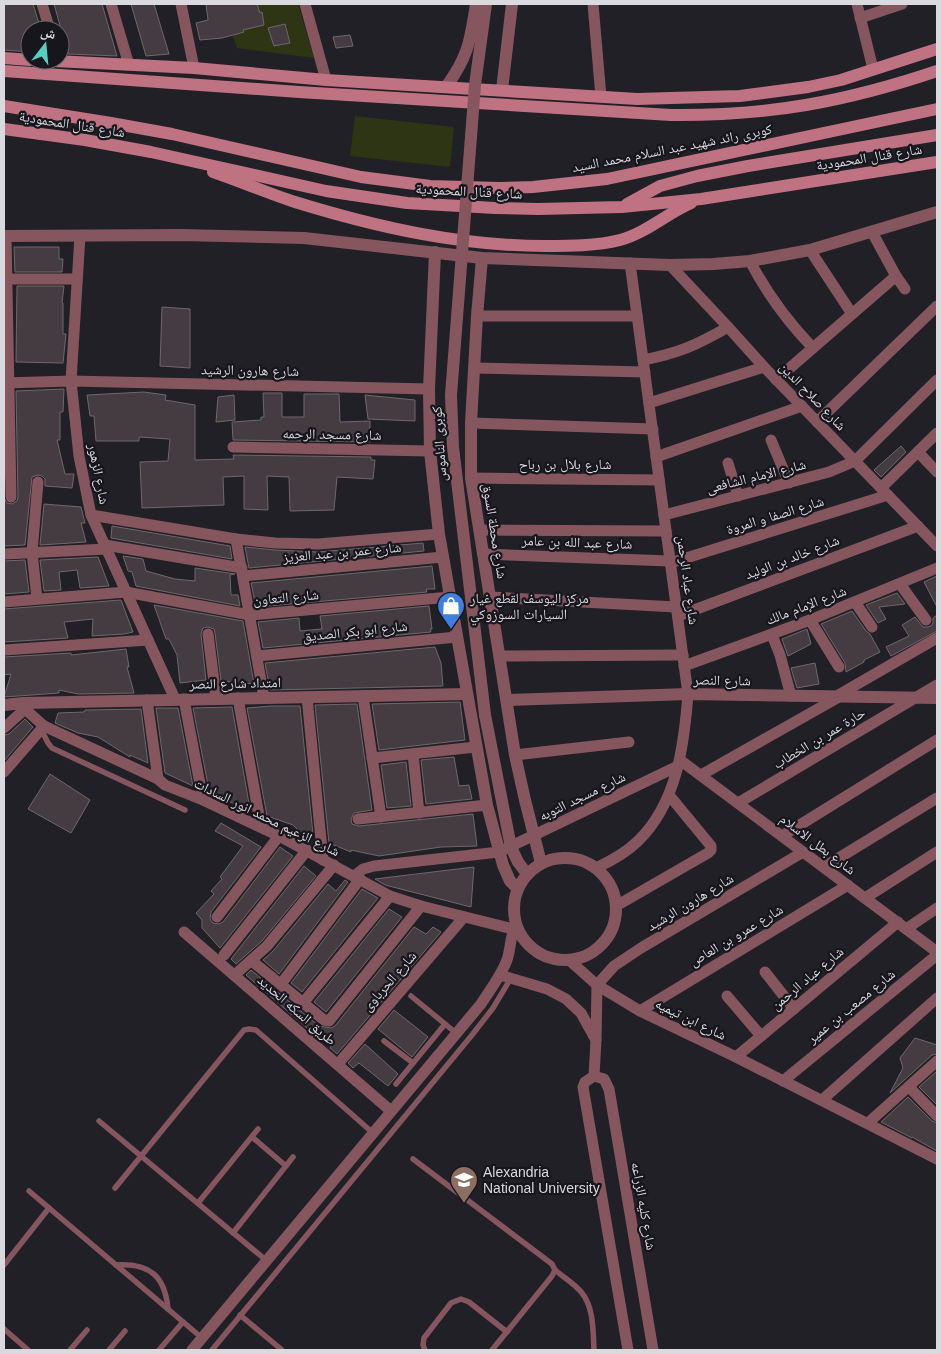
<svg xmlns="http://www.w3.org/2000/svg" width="941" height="1354" font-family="Helvetica,'Noto Naskh Arabic',sans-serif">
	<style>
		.green { fill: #2d3514 }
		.building { fill: #443c41; stroke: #6f676c }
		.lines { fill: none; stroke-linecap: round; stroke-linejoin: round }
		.service { stroke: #86565f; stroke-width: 5.5 }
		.minor { stroke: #86565f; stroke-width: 11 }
		.tertiary { stroke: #86565f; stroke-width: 12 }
		.secondary { stroke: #bf7282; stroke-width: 12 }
		.tertiary-bridge { stroke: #86565f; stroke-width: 12 }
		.labels { text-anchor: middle; stroke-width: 4.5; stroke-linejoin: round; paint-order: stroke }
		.street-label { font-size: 14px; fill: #dad9de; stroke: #18161d }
		.poi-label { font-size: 14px; fill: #dad9de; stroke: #18161d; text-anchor: start }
	</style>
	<rect width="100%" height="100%" fill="#212026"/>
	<g class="green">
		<path d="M222 4H298L314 58 237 48Z"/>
		<path d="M355 116 454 127 450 167 350 156Z"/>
	</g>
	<g class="building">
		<path d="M4 4H33L41 30H30V52L4 50Z"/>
		<path d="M54 4H102L117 56 68 54Z"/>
		<path d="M131 4H154L169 54 146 56Z"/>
		<path d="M206 4H257L260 13 262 12 264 25 243 30 244 32 222 38 200 40 196 23 208 20Z"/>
		<path d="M285 24 290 43 274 46 268 28Z"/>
		<path d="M350 35 353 46 336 48 333 37Z"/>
		<path d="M14 247H59V259H63L62 272H15Z"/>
		<path d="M17 286H64L62 303H63V334H66L63 363 16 362Z"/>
		<path d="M162 307 190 309V368L160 366Z"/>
		<path d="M64 389 63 412H60V440H57L65 474H74L72 488 45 486V479L42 476 38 475 32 477 25 545 4 546V498L7 503 12 504 17 501 18 497 16 391Z"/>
		<path d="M144 392 166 395 165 400 195 405V460L234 459 233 455 371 457V460H375L373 479 337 477 334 510 290 511 289 477 267 476 268 510 244 509V476L223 477 224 505 142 508 140 462 168 461 170 439 139 437V441H96L94 416H90L87 395Z"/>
		<path d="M263 393H282V417H304V394H339L340 422 370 421V442L233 440 232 422 261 420V417H264Z"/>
		<path d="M234 395 235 420 216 422 218 397Z"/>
		<path d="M365 395 415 400V421L368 419Z"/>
		<path d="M901 446 906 452 881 477 874 470Z"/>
		<path d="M44 504 81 507 85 523H81L86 542 40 545Z"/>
		<path d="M112 526 230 546 232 559 111 538Z"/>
		<path d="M423 543 424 551 249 568 245 547 275 550 318 552Z"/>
		<path d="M123 556 143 559 146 571 175 579 195 581V568L235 574 230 575 231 595H238L240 606 136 586 132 572 128 571Z"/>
		<path d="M98 557 109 586 80 588 77 570 59 572 61 590 44 591 40 560Z"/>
		<path d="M25 560 29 592 4 594V561Z"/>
		<path d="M432 566 435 589H426L427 592 256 607 251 583Z"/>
		<path d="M937 576V607L924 582Z"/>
		<path d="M897 593 905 604 879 607 886 619 878 623 866 605Z"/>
		<path d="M121 600 133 632 124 634 92 636 93 619 64 622 68 638 4 642V609Z"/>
		<path d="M154 605 243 621 254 684 221 681 215 633 214 629 208 627 203 628 201 634 206 680 180 683 177 655 169 639H166Z"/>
		<path d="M429 606 432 629H430L431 632 263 648 258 622 299 618 300 631 322 629 320 616Z"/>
		<path d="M852 611 866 631 870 634 880 652 864 660V662L846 672 845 663 821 624Z"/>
		<path d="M937 615V631L891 656 886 647 909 636 902 625 915 617 923 627H927L931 626 933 623V618Z"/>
		<path d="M807 629 811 644 788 656 782 639Z"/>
		<path d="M435 647 441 663 443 686 270 690 265 663Z"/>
		<path d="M126 649 129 667H127L134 693 78 694 59 690V693L4 697 11 674 4 675V657L71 653V655Z"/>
		<path d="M815 663 819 684 797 688 791 668Z"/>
		<path d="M460 702 465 740 379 750 372 704Z"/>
		<path d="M357 704 372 810 354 813 351 819 352 824 359 826 473 814 477 846 441 847 379 856 351 850V852L329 843 315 705Z"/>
		<path d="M271 706H300L313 834 300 832 293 825 267 816 247 708Z"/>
		<path d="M232 707 250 809 210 795 193 708Z"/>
		<path d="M156 708H178L193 786 165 773Z"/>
		<path d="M141 709 148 763 130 755V757L98 737 78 733 55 723 58 713 84 712 85 710Z"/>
		<path d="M25 719 33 727 4 761V735L9 734Z"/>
		<path d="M454 757 459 786 469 785 472 799 426 804 421 760Z"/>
		<path d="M406 762 411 806 387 808 381 765Z"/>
		<path d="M50 774 90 800 71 833 28 809Z"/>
		<path d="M221 823 261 847 211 912 210 919 213 923 219 924 223 922 280 847 293 856 220 948 202 928V920L196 913 214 894 211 891 222 879 220 877 243 846 215 831Z"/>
		<path d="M304 866 316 876 262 941 236 964 231 959Z"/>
		<path d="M474 867 471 907 385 885 375 879Z"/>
		<path d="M345 880 348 882 279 974 263 960 273 951 328 884 336 891Z"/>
		<path d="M362 889 378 898 302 992 291 983Z"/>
		<path d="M389 909 402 917 326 1012 314 1002Z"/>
		<path d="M414 927 426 934 433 927 441 932 337 1054 330 1048 331 1046 316 1033 315 1035 246 975 251 970 319 1026 331 1028 335 1026Z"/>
		<path d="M394 1010 428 1037 412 1057 378 1029Z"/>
		<path d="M915 1038 937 1045V1054L932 1055 890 1093 903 1068 900 1058Z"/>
		<path d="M365 1044 398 1074 388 1086 359 1063 353 1068 348 1063Z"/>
		<path d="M937 1071V1105L919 1087Z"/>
		<path d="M908 1097 932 1121 937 1123V1151L912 1137V1138L881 1122Z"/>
	</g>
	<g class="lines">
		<g class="service">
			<path d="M41 729 48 743 52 748 185 810"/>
			<path d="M411 996 456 1033"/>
			<path d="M384 1041 413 1063"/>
			<path d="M396 1084 445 1024"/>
			<path d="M99 1121 267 1261"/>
			<path d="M252 1137 286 1166"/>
			<path d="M413 1159 552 1264 555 1270 552 1276 492 1350"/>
			<path d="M115 1188 244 1030 249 1029 256 1030 373 1133"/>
			<path d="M29 1191 202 1338"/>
			<path d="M198 1203 258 1129"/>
			<path d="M233 1233 293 1157"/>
			<path d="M4 1265 49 1208"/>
			<path d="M116 1265C150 1263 165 1276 168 1309"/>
			<path d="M555 1270C563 1277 575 1284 582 1293 594 1308 593 1332 594 1350"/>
			<path d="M240 1315 282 1350"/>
			<path d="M4 1329 28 1350"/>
			<path d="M70 1350 87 1330"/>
			<path d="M109 1350 125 1331"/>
			<path d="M159 1350 183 1322"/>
			<path d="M212 1350 472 1035 493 1008 511 978"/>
			<path d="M425 1350 423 1345 424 1338 451 1303 461 1299 469 1302 507 1332"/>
		</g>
		<g class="minor">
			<path d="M42 4 50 30"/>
			<path d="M111 4 129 65"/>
			<path d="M181 4 194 68"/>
			<path d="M305 4 326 80"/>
			<path d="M593 4 601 97"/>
			<path d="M857 4 873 69"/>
			<path d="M860 18 902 4"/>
			<path d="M872 232 896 276 905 289"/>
			<path d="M6 236 11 497"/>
			<path d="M80 236 71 381 79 456 91 515 175 699"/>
			<path d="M810 250 852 314"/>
			<path d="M750 261C767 294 787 321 813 348"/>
			<path d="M670 265 728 327 764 367 937 546"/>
			<path d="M4 279H77"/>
			<path d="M477 316H637"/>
			<path d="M643 360C679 353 697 345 728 327"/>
			<path d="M474 368 645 372"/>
			<path d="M776 380 896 276"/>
			<path d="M4 383 71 381 429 389"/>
			<path d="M649 403 764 367"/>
			<path d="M817 422 937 306"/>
			<path d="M471 423 653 429"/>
			<path d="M771 440 789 483"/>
			<path d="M233 447 430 451"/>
			<path d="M918 452 937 472"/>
			<path d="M656 457 802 406"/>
			<path d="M728 463 738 496"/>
			<path d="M471 478 659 480"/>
			<path d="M881 488 937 433"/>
			<path d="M91 515 236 539 275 543 318 544 439 534"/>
			<path d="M664 515 829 472 855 461 937 380"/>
			<path d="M480 530 666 531"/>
			<path d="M236 539 264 698"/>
			<path d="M105 545 242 568"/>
			<path d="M4 554 107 549"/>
			<path d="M483 554 670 561"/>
			<path d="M670 563 888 495"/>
			<path d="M243 576 443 557"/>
			<path d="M900 584 926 620"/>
			<path d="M490 597 676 607"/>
			<path d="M37 599 32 552 38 482"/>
			<path d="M4 602 126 592 250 615 450 597"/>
			<path d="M855 602 872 627"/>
			<path d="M678 616 918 526"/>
			<path d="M810 620 839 667"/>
			<path d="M208 634 216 698"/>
			<path d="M772 635 780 655 791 696"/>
			<path d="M4 650 148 640"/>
			<path d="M257 656 457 637"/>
			<path d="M500 656 683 655"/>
			<path d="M684 666 810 620 937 568"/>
			<path d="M363 696 381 817"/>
			<path d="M307 697 323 860"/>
			<path d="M835 697 937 638"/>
			<path d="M238 698 261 827"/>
			<path d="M184 699 203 800"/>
			<path d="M147 700 158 779"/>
			<path d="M23 703 25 709 44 726 158 779 165 785 203 800 279 836 390 896 421 906 513 929"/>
			<path d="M4 728 25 709"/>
			<path d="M413 754 419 813"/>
			<path d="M515 755 629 742"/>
			<path d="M372 758 476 747"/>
			<path d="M680 760 937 952"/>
			<path d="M4 772 44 726"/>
			<path d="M701 775 839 697"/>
			<path d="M738 803 937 685"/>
			<path d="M358 819 487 805"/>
			<path d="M782 836 937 740"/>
			<path d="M824 867 937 798"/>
			<path d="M596 868C611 861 626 853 638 841 677 803 684 746 688 694L630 263"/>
			<path d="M354 876 363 869 374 866 499 852 678 766"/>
			<path d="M865 898 937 852"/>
			<path d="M616 906 708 853 711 850V846L669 795"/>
			<path d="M217 917 279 836"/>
			<path d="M906 929 937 908"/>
			<path d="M184 932 391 1111"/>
			<path d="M224 955 307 850"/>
			<path d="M569 960 597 985 640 1011 736 1057 937 1159"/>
			<path d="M252 961 324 1020 329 1021 421 906"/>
			<path d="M239 971 267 946 334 865"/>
			<path d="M765 972 794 1009"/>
			<path d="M500 975 547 989 566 999 581 1013 596 1040 594 1076"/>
			<path d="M281 984 360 879"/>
			<path d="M727 996 761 1036"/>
			<path d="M303 1003 390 896"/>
			<path d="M640 1011 848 885"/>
			<path d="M596 1040 597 985 614 966 641 948 803 852"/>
			<path d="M736 1057 898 922"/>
			<path d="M338 1064 464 917"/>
			<path d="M783 1081 937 955"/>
			<path d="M909 1087 937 1116"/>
			<path d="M822 1100 937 998"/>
			<path d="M868 1123 937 1061"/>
			<path d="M192 1350 481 1004C490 990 501 976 507 960 511 948 510 935 516 925"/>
			<path d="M628 1350 583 1087 585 1082 594 1076 604 1079 609 1089 653 1350"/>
		</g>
		<g class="tertiary">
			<path d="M446 87C469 55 470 41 476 4"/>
			<path d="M502 90 512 4"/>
			<path d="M4 236 181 235 304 238 482 258 670 265 713 264 750 261 810 250 937 212"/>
			<path d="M435 252 429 389 430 451 439 534 487 805 503 865 510 881 518 889"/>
			<path d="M482 258 477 316 471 423V478L515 755 525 800 541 863"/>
			<path d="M507 700 688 694 937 698"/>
			<path d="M4 705 23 703 467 694"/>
			<path d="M485 715 511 847 518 862 527 874"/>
			<circle cx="565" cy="909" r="51"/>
		</g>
		<g class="secondary">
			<path d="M4 58 30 60"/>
			<path d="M35 60 194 68 326 80 637 99 740 96 808 87 841 80 937 49"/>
			<path d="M4 71 299 92 671 115C768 116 845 102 937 71"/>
			<path d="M4 106 111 123 172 134 361 177 430 186 499 188 533 187 607 179 937 109"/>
			<path d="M4 129 85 140 151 152 326 191 407 203 495 208 538 209 622 207 701 199 937 162"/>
			<path d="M213 172C240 181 267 193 295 202 376 227 460 246 545 246 569 246 596 246 620 240 646 233 666 214 691 203"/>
			<path d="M627 204 660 186 697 176 748 166 937 135"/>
		</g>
		<path class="tertiary-bridge" d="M485 715 453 447 451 395 475 85 486 4"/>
	</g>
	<defs>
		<symbol id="shop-pin" viewBox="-11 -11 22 30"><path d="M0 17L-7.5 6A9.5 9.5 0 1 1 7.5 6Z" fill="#3f7fe0" stroke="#18161d"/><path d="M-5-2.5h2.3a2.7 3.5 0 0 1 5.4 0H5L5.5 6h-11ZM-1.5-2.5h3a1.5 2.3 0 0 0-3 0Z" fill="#fff"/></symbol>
		<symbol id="school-pin" viewBox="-11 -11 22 30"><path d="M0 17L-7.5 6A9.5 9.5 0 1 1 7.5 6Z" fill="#8d6e63" stroke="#18161d"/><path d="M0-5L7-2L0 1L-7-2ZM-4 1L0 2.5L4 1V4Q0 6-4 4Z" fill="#fff"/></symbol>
	</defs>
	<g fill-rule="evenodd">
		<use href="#shop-pin" x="435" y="590" width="32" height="43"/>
		<use href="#school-pin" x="448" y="1164" width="32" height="43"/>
	</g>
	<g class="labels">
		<g class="street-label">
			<text transform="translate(72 124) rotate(9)" y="5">شارع قنال المحمودية</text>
			<text transform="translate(672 148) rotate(-11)" y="5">كوبرى رائد شهيد عبد السلام محمد السيد</text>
			<text transform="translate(869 157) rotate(-9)" y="5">شارع قنال المحمودية</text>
			<text transform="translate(469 191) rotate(3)" y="5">شارع قنال المحمودية</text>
			<text transform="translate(250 370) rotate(1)" y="5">شارع هارون الرشيد</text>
			<text transform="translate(813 396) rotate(46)" y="5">شارع صلاح الدين</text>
			<text transform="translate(332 434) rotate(1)" y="5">شارع مسجد الرحمه</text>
			<text transform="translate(439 444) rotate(-94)" y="5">كوبرى الناموس</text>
			<text x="565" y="469">شارع بلال بن رباح</text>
			<text transform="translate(99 474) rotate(79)" y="5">شارع الزهور</text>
			<text transform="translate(756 476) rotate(-14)" y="5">شارع الإمام الشافعى</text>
			<text transform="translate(775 515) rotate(-17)" y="5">شارع الصفا و المروة</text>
			<text transform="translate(495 531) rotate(81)" y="5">شارع محطة السوق</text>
			<text transform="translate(577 542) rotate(2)" y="5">شارع عبد الله بن عامر</text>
			<text transform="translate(342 552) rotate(-5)" y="5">شارع عمر بن عبد العزيز</text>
			<text transform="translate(792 557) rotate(-21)" y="5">شارع خالد بن الوليد</text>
			<text transform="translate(688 580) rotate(82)" y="5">شارع عباد الرحمن</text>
			<text transform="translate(286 597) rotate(-5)" y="5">شارع التعاون</text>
			<text transform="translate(806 605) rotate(-21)" y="5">شارع الإمام مالك</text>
			<text transform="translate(355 631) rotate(-6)" y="5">شارع ابو بكر الصديق</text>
			<text transform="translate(722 680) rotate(1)" y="5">شارع النصر</text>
			<text transform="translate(235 683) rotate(-1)" y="5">امتداد شارع النصر</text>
			<text transform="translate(819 738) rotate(-31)" y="5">حارة عمر بن الخطاب</text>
			<text transform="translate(582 796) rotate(-26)" y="5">شارع مسجد التوبه</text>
			<text transform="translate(267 817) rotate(26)" y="5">شارع الزعيم محمد انور السادات</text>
			<text transform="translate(818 844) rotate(37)" y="5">شارع بطل الاسلام</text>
			<text transform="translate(690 902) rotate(-31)" y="5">شارع هارون الرشيد</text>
			<text transform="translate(736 935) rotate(-31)" y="5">شارع عمرو بن العاص</text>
			<text transform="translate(807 978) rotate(-40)" y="5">شارع عباد الرحمن</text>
			<text transform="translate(389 981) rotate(-49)" y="5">شارع الحرباوى</text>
			<text transform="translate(851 1006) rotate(-39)" y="5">شارع مصعب بن عمير</text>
			<text transform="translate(297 1010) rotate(41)" y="5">طريق السكه الحديد</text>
			<text transform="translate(691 1019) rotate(26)" y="5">شارع ابن تيميه</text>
			<text transform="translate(644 1206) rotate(80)" y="5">شارع كليه الزراعه</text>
		</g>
		<g class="poi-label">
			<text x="470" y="603">مركز اليوسف لقطع غيار<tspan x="470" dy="16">السيارات السوزوكي</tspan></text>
			<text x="483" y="1177">Alexandria<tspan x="483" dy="16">National University</tspan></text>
		</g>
	</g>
	<rect width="941" height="1354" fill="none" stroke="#dad9de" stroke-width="10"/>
	<g transform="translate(45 45) rotate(16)"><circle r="24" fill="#18161d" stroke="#66646a"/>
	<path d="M0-4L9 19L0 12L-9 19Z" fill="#58cec0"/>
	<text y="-8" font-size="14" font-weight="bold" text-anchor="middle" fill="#dad9de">ش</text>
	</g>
</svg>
